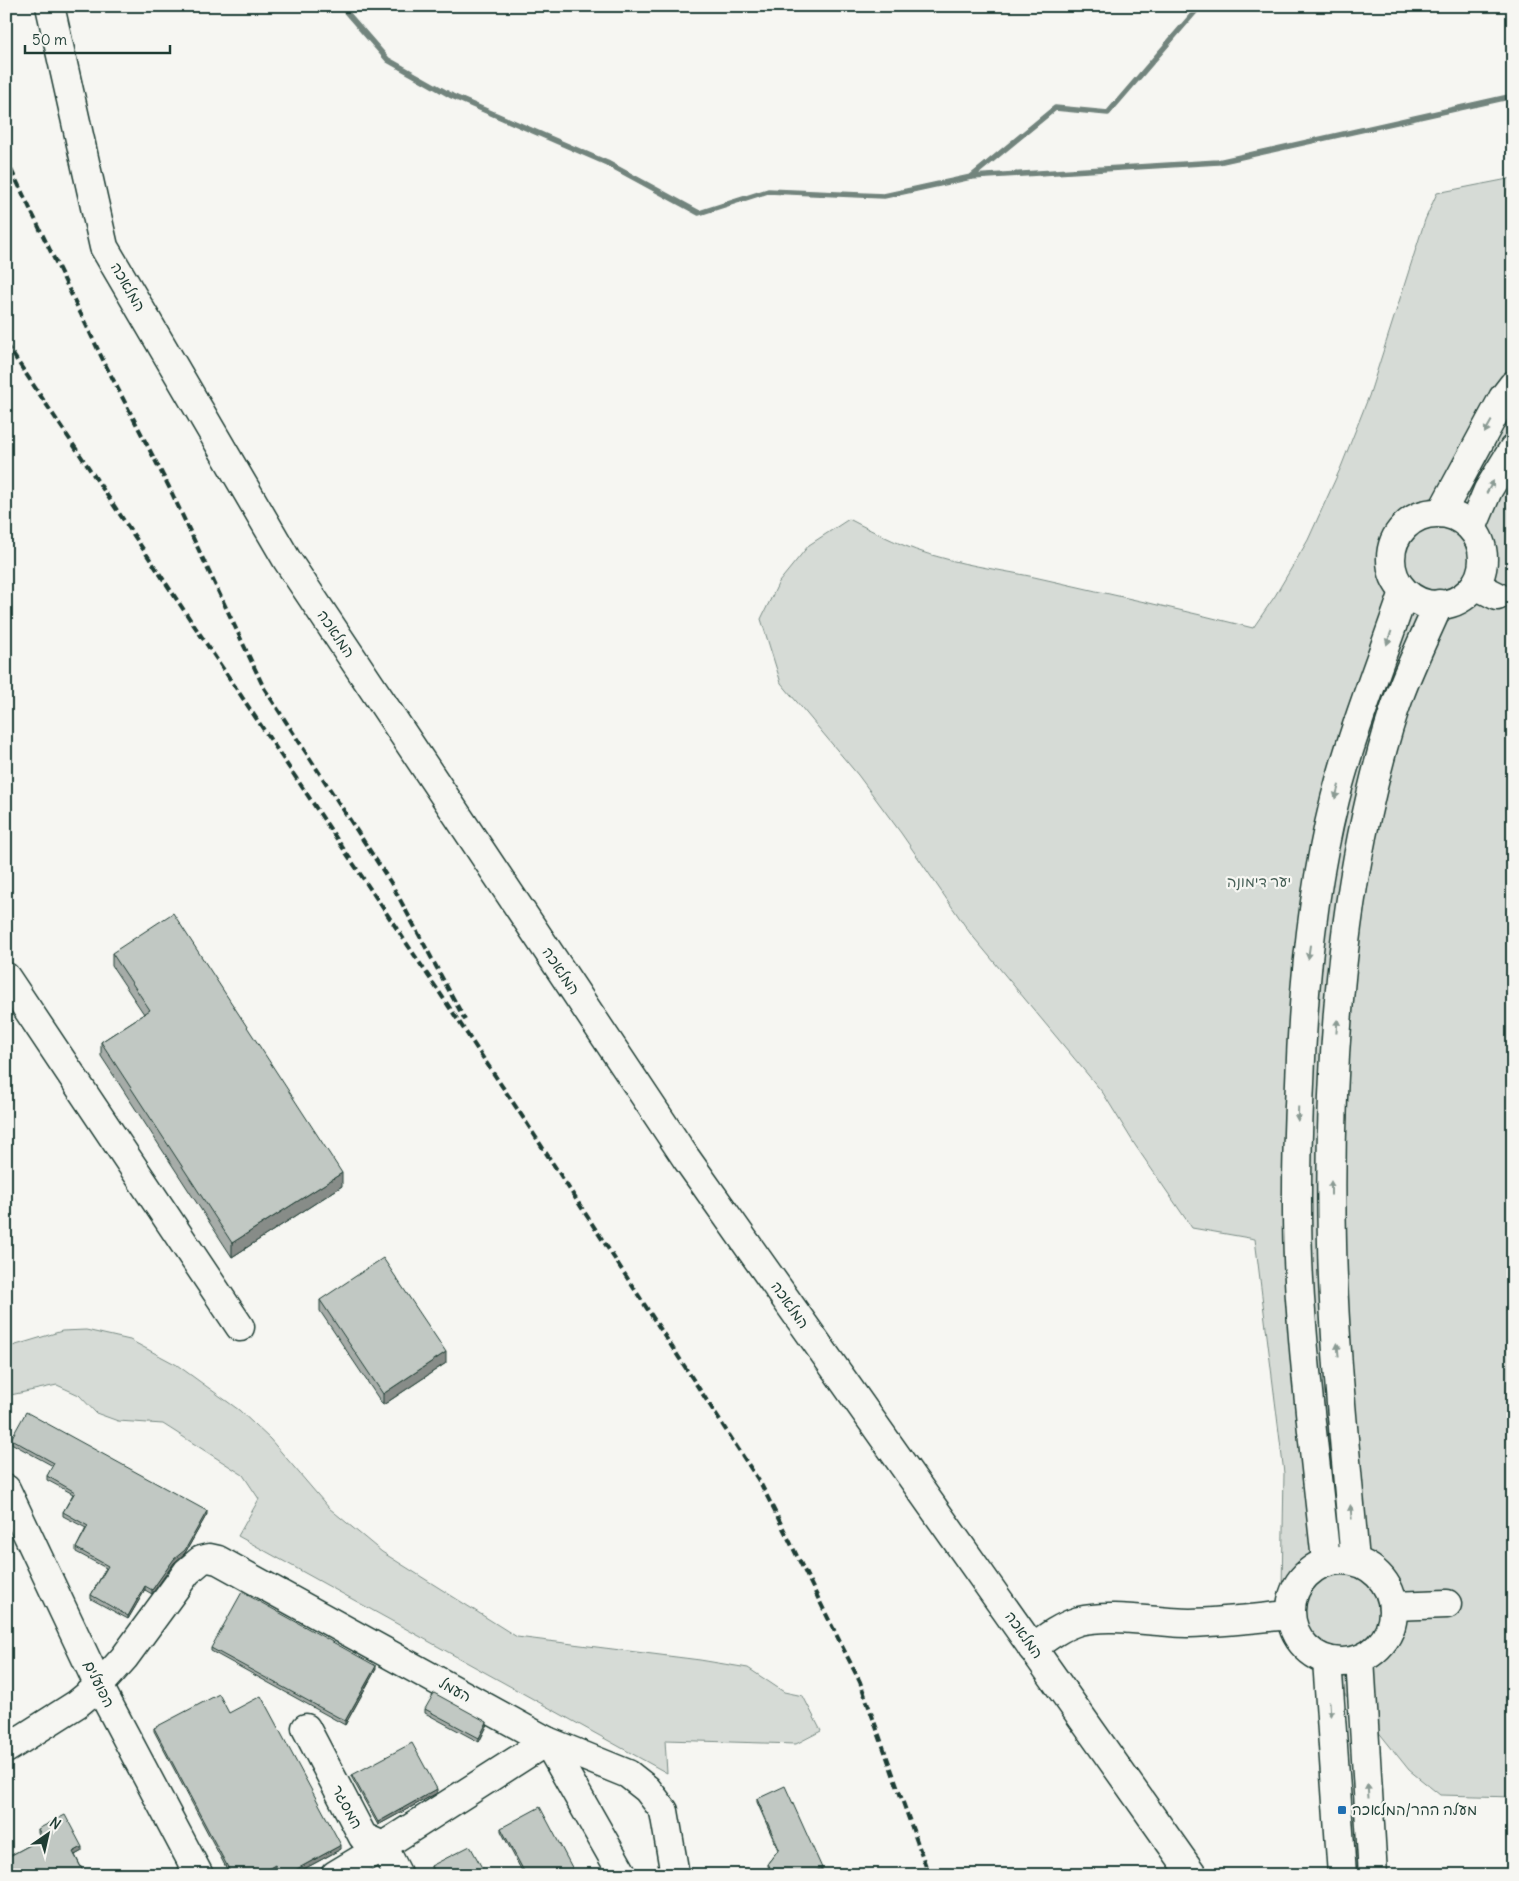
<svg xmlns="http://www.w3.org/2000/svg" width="1519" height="1881" font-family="Delius,'Playpen Sans Hebrew',sans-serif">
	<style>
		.green { fill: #d6dbd6; stroke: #7a8c85 }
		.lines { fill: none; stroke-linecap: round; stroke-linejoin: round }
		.stream { stroke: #72847d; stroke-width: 5.5 }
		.minor-casing { stroke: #1f3d34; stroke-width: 31 }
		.major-casing { stroke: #1f3d34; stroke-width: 31 }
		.minor { stroke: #f6f6f2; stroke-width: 28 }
		.major { stroke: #f6f6f2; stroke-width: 28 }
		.rail { stroke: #1f3d34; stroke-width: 4; stroke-dasharray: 8 4; stroke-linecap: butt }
		.wall { fill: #a6aca8; stroke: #1f3d34 }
		.shaded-wall { fill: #878c88; stroke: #1f3d34 }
		.building { fill: #c1c8c3; stroke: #1f3d34 }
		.oneway { fill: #8a9a93 }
		.poi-dot { fill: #1f6fb2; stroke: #f6f6f2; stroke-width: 2 }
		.labels { text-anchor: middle; stroke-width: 4.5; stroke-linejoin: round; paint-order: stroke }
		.street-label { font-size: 15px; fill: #1f3d34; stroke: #f6f6f2 }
		.park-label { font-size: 15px; fill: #445d54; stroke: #f6f6f2 }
		.poi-label { font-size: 15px; fill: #1f3d34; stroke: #f6f6f2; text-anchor: start }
	</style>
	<rect width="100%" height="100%" fill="#f6f6f2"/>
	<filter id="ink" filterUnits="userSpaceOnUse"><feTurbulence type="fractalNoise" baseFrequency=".02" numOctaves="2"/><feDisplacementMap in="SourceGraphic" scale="10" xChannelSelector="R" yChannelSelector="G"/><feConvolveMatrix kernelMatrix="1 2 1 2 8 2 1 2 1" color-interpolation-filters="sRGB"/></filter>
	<g filter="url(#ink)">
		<g class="green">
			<path d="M1513 178V1797L1440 1795 1409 1770 1369 1720 1336 1685 1282 1589 1284 1473 1255 1239 1192 1228 1135 1145 1103 1093 970 933 901 833 858 775 781 683 761 619 779 582 809 545 849 519C878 534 907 549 939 557 973 567 1009 571 1043 579 1113 595 1183 610 1253 628L1275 596 1308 540 1341 467 1369 396 1425 220 1437 193Z"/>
			<path d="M86 1330 130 1340 177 1365 239 1410 270 1439 329 1508 382 1552 517 1637 700 1660 748 1668 784 1692 803 1696 821 1731 796 1744 665 1740 667 1773 238 1536 259 1499 243 1475 163 1424 118 1421 96 1413 79 1395 57 1385 6 1396V1348L62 1331Z"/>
		</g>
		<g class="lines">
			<g class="stream">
				<path d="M341 6 388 60 452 96 607 163 699 213 768 191 884 196 971 177 1218 162 1513 96"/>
				<path d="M971 177 1055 108 1108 113 1200 6"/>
			</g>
			<defs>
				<g id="minor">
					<path d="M50 6 104 247 287 560 686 1158 1193 1875"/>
					<path d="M1475 585 1497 596"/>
					<path d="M6 977 240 1327"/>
					<path d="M6 1489 99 1686 199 1875"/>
					<path d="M1393 1606 1447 1604"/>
					<path d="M1032 1648C1047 1637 1062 1626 1079 1621 1111 1613 1156 1623 1190 1623 1224 1622 1257 1618 1290 1615"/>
					<path d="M306 1728 363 1837 383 1846 398 1875"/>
					<path d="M6 1749 77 1704 99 1686 124 1658 187 1572 201 1560 209 1558 218 1560 547 1741 623 1875"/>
					<path d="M335 1875 383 1846 547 1741 628 1774 647 1789 664 1811 675 1875"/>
				</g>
				<g id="major">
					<circle cx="1437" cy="559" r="46"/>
					<path d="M1441 513 1503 398 1513 385"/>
					<path d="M1472 528 1488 490 1513 449"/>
					<circle cx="1342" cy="1611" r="51"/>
					<path d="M1326 1561C1318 1483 1308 1404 1302 1325 1295 1245 1296 1163 1300 1083 1303 988 1312 891 1335 799 1353 729 1381 660 1404 592"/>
					<path d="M1355 1561C1346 1455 1334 1350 1332 1244 1329 1108 1335 970 1362 836 1372 788 1383 740 1400 694 1411 664 1426 634 1439 604"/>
					<path d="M1360 1659 1373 1875"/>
					<path d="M1327 1660 1342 1875"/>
				</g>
			</defs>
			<use href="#minor" class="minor-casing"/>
			<use href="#major" class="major-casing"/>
			<use href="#minor" class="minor"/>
			<use href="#major" class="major"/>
			<g class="rail">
				<path d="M6 159 104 362 169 487 264 688 391 883 465 1020"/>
				<path d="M6 344 524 1119 761 1484 860 1682 929 1875"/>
			</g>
		</g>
		<g class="wall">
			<path d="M112 953 342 1186 232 1257 101 1056V1042L144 1014 112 966Z"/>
			<path d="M320 1300 446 1363 383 1405 320 1311Z"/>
			<path d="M11 1439 207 1514 185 1553 174 1563 152 1594 145 1590 128 1619 91 1599V1595L106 1568 76 1552V1548L86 1528 63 1516V1512L73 1494 47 1480V1476L53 1466 11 1443Z"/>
			<path d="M211 1648 376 1669 345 1725 211 1651Z"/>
			<path d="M425 1709 487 1726 479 1742 425 1713Z"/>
			<path d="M229 1713 341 1849 293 1875H279L275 1868 263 1875H230L154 1731V1728Z"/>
			<path d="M352 1775 437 1793 378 1825 352 1778Z"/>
			<path d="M757 1799 822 1872 815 1875H772L768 1866V1863L778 1850 757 1802Z"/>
			<path d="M501 1828 576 1875H524L501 1831Z"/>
			<path d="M38 1829 82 1851 75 1855 85 1875H10L6 1868V1858L41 1839 38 1833Z"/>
			<path d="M431 1866 486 1875H434L431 1870Z"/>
		</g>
		<g class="shaded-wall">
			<path d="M342 1173V1186L232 1257V1243Z"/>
			<path d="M446 1352V1363L383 1405V1394Z"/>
			<path d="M207 1511V1514L185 1553 174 1563 152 1594V1590Z"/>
			<path d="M145 1586V1590L128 1619V1616Z"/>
			<path d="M376 1666V1669L345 1725V1721Z"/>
			<path d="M487 1722V1726L479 1742V1738Z"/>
			<path d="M437 1789V1793L378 1825V1822Z"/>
			<path d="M341 1845V1849L293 1875H286Z"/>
			<path d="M82 1847V1851L73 1856V1852Z"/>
			<path d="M275 1865V1868L263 1875H257Z"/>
			<path d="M822 1868V1872L815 1875H808Z"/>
		</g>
		<g class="building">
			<path d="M173 913 342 1173 232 1243 101 1042 150 1010 112 953Z"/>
			<path d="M383 1258 446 1352 383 1394 320 1300Z"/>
			<path d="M26 1412 207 1511 185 1550 174 1559 152 1590 145 1586 128 1616 91 1595 108 1566 76 1548 88 1526 63 1512 75 1492 47 1476 54 1463 11 1439Z"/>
			<path d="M242 1592 376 1666 345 1721 211 1648Z"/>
			<path d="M434 1693 487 1722 479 1738 425 1709Z"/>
			<path d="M219 1694 229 1713 261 1696 341 1845 286 1875H281L275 1865 257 1875H232L154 1728Z"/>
			<path d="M412 1743 437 1789 378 1822 352 1775Z"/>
			<path d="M785 1786 822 1868 808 1875H773L768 1863 779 1849 757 1799Z"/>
			<path d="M540 1807 576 1875H526L501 1828Z"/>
			<path d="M65 1815 82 1847 73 1852 85 1875H12L6 1864V1858L43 1838 38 1829Z"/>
			<path d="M470 1846 486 1875H436L431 1866Z"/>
		</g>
		<defs><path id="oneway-solid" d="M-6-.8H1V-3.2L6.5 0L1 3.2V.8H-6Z" transform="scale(1.25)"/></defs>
		<g class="oneway">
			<use href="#oneway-solid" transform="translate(1488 427) rotate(119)"/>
			<use href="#oneway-solid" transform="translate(1490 487) rotate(-61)"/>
			<use href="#oneway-solid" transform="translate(1389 638) rotate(109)"/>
			<use href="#oneway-solid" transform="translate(1337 792) rotate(106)"/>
			<use href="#oneway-solid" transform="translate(1309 952) rotate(98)"/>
			<use href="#oneway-solid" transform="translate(1337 1026) rotate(-85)"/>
			<use href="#oneway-solid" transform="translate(1298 1114) rotate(92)"/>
			<use href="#oneway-solid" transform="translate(1331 1188) rotate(-90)"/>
			<use href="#oneway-solid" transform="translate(1338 1350) rotate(-95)"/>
			<use href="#oneway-solid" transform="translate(1351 1512) rotate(-95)"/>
			<use href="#oneway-solid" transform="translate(1330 1709) rotate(86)"/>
			<use href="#oneway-solid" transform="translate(1368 1791) rotate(-94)"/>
		</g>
	</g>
	<rect class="poi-dot" x="1337" y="1805" width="10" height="10" rx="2.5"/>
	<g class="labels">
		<g class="street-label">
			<text transform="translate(128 287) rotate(60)" y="5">המלאכה</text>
			<text transform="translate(336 634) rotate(56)" y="5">המלאכה</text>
			<text transform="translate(561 971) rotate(56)" y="5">המלאכה</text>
			<text transform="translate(790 1305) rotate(55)" y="5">המלאכה</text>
			<text transform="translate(1024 1635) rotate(55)" y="5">המלאכה</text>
			<text transform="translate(99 1684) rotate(64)" y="5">הפועלים</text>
			<text transform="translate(455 1690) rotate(29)" y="5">העמל</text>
			<text transform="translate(347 1807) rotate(62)" y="5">המסגר</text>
		</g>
		<g class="park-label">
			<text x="1259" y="887">יער דימונה</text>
		</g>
		<g class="poi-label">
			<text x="1352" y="1815">מעלה ההר/המלאכה</text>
		</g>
	</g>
	<rect width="1519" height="1881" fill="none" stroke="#f6f6f2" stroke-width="25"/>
	<rect x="12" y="12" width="1494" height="1856" fill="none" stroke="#1f3d34" stroke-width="2" filter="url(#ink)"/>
	<g transform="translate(48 1834) rotate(34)" stroke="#f6f6f2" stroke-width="4" paint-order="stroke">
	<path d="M0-4L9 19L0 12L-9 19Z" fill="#1f3d34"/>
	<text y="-8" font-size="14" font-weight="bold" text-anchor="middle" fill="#1f3d34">N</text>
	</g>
	<path d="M25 45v8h145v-8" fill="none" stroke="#1f3d34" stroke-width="2.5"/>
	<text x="32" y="45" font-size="15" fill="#1f3d34" stroke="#f6f6f2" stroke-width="4" paint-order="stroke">50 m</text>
</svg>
